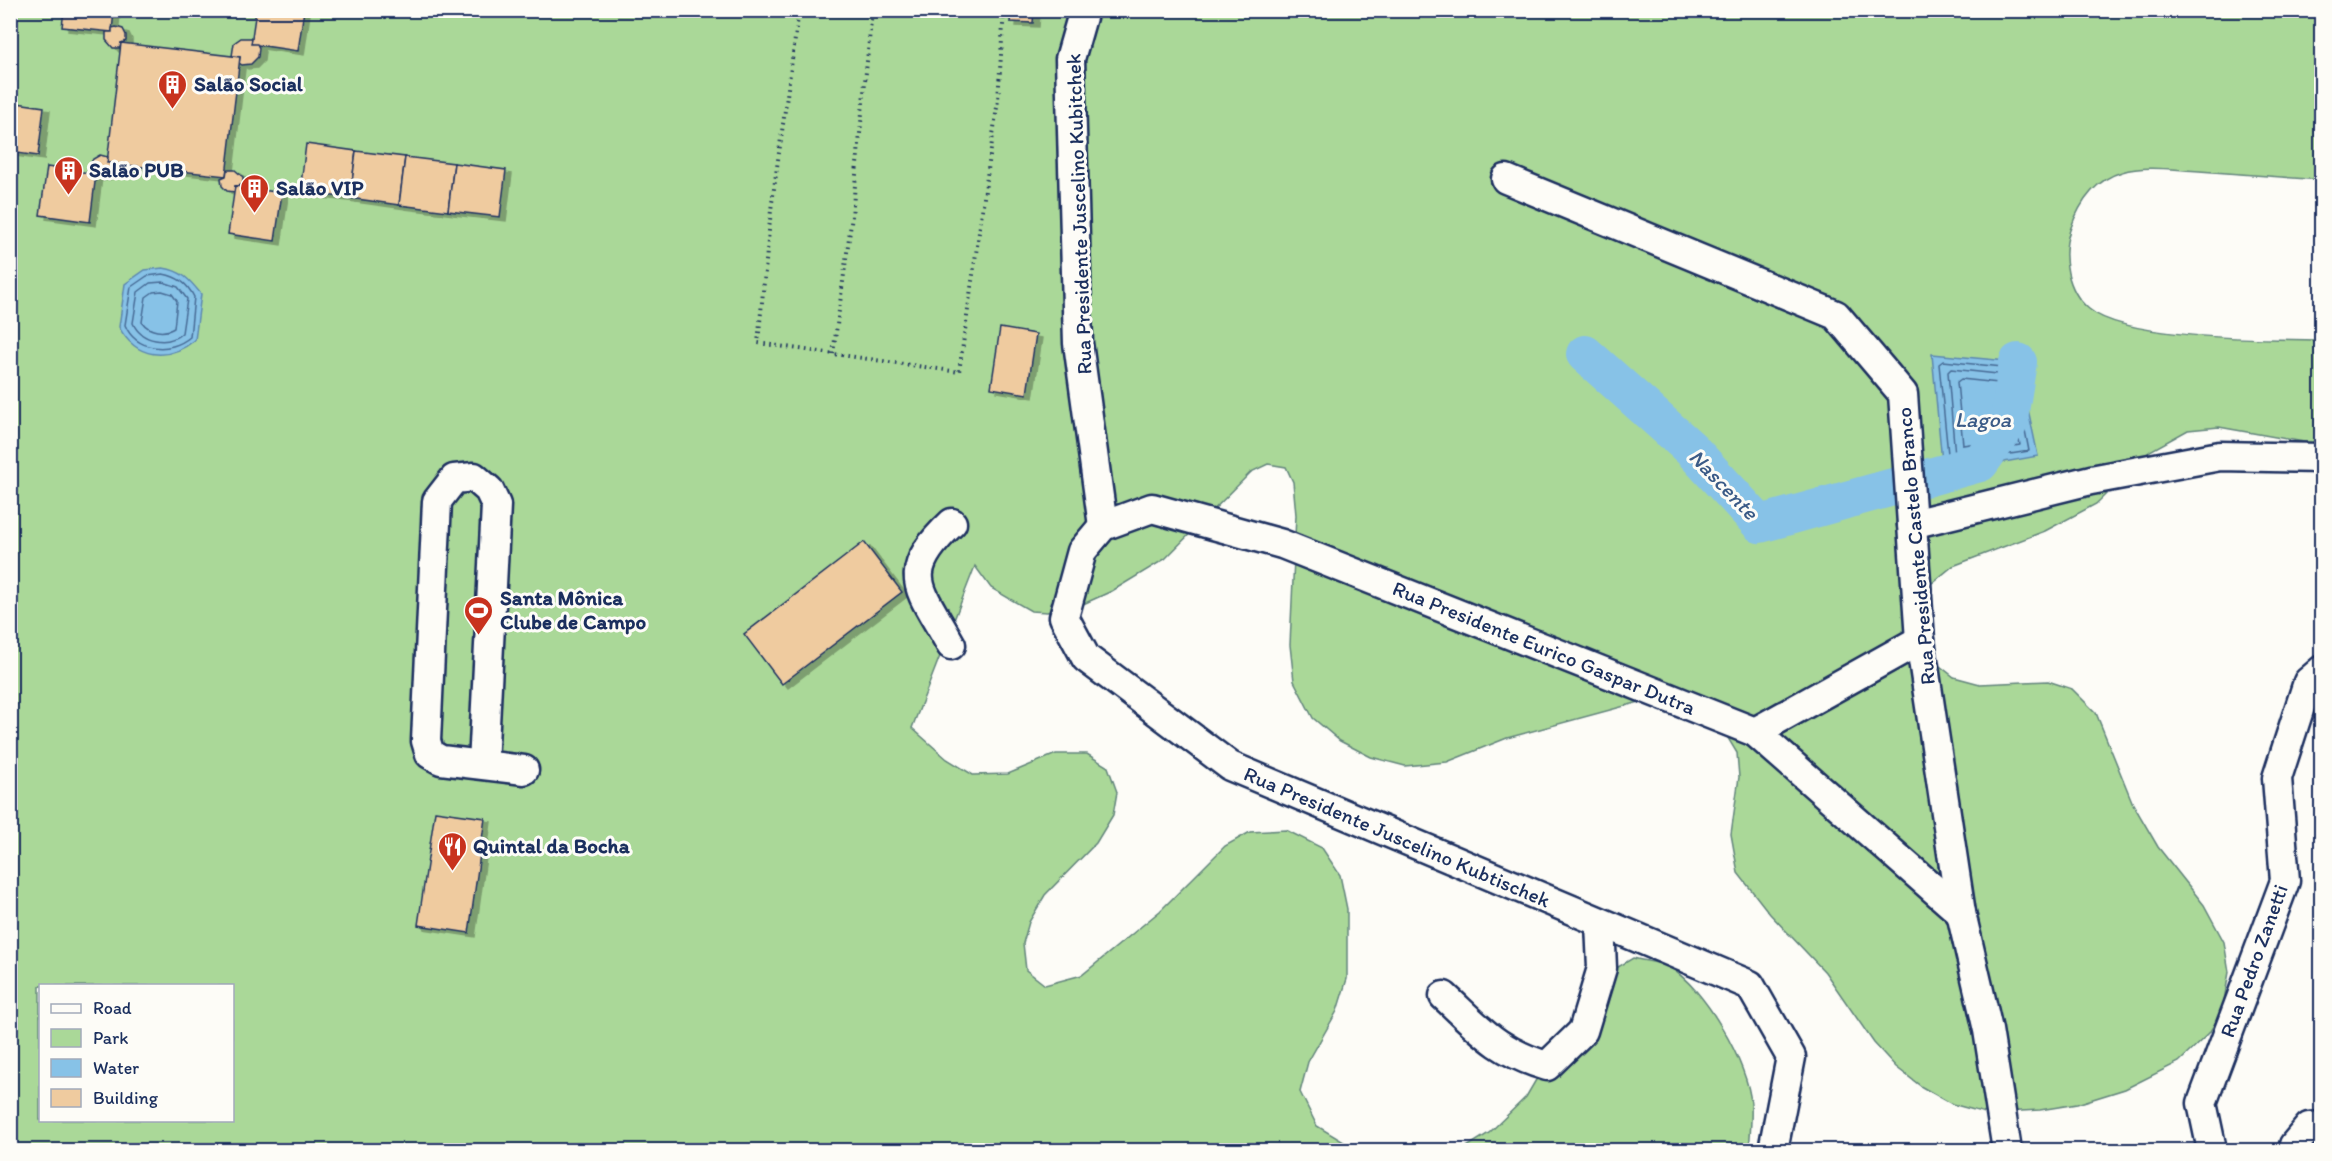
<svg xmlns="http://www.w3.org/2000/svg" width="2332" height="1161" font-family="Itim,sans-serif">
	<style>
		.green { fill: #aad898; stroke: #62847b; stroke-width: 1.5; fill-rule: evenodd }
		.water { fill: #87c2e7; stroke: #5c87b0; stroke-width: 1.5 }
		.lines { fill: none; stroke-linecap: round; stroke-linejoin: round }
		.shore { stroke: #466a95; stroke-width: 1.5 }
		.river { stroke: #87c2e7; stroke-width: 38 }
		.building { fill: #efcb9f; stroke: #1b2f5e; stroke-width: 1.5; filter: url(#shadow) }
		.minor-casing { stroke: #1b2f5e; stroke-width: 33 }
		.path { stroke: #1b2f5e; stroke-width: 4; stroke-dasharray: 1.5 4.5; stroke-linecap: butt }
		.minor { stroke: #fdfcf7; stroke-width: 28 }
		.labels { text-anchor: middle; stroke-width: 6; stroke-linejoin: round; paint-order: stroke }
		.poi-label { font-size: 21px; font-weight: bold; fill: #1b2f5e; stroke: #fdfcf7; text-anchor: start }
		.street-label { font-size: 21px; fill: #1b2f5e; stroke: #fdfcf7 }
		.water-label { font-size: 22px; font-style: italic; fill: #3b5b87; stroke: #fdfcf7 }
	</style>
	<defs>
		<filter id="shadow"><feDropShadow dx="6" dy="4" stdDeviation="0" flood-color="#0004"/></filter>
	</defs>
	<rect width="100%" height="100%" fill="#fdfcf7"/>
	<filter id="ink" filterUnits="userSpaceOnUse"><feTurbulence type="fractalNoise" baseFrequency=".0167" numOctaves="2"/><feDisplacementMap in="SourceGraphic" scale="12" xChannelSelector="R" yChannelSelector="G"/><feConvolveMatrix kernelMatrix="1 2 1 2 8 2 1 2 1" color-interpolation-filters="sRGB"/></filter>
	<g filter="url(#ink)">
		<g class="green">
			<path d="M10 11H2321V180C2281 177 2240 174 2199 171 2175 170 2145 165 2122 172 2094 180 2079 204 2070 230 2061 256 2067 291 2089 309 2125 340 2272 339 2321 340V445L2219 427 2188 430 2150 451 2096 504 2045 531 1953 566 1931 584 1918 615 1931 659 1954 677 1980 684 2048 681 2072 689 2096 713 2133 804 2158 847 2204 905 2224 942 2229 972 2222 1012 2209 1033 2179 1062 2125 1089 2077 1104 2040 1110 1985 1113 1952 1104 1922 1087 1896 1067 1874 1043 1825 972 1770 914 1738 873 1731 834 1739 777 1737 753 1722 728 1643 701 1507 738 1447 762 1405 766 1371 757 1340 741 1313 718 1294 681 1290 645 1296 515 1293 482 1286 467 1268 464 1251 472 1165 559 1112 591 1081 605 1047 612 1031 611 991 588 975 566 912 728 947 759 973 775 1008 774 1056 754H1087L1108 767 1117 792 1113 815 1096 843 1045 895 1029 922 1023 943 1026 970 1045 985 1082 975 1160 911 1225 846 1250 832 1286 830 1322 848 1340 875 1347 909V979L1337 1011 1308 1062 1300 1092 1317 1126 1357 1150H11ZM40 986H232V1120H40Z"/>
			<path d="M1633 958C1644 961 1660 962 1669 967 1704 987 1749 1065 1751 1104 1752 1119 1750 1135 1749 1150H1462L1489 1133 1526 1097 1582 1001 1603 976Z"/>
		</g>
		<g class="water">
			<path d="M163 268C182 271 189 279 201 294L195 340C168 362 136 359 119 327L125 284 145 270Z"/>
			<path d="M1932 354 2018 362 2038 456 1943 473Z"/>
		</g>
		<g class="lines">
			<g class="shore">
				<path d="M163 274C178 277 187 283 194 297L190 337C170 354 136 351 125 325L131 287 147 276Z"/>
				<path d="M163 282 178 287 187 299 182 333C168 346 141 342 133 323L138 292 150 283Z"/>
				<path d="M162 291 172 294 177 301 174 328C164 334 149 332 142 322L146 297 153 292Z"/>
				<path d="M1943 361 2013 368 2029 451 1949 464 1939 364Z"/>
				<path d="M1951 369 2007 375 2020 445 1955 456 1948 372Z"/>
				<path d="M1961 379 1999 383 2009 438 1963 445 1957 382Z"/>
			</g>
			<g class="river">
				<path d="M1585 354 1691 449 1760 524 1893 487"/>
				<path d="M1926 478 1980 463 2008 424 2018 362"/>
			</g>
		</g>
		<g class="building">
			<path d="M64 10H114L112 32 62 27Z"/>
			<path d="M256 10H304L298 51 251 44Z"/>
			<path d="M1011 10H1034L1033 23 1010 22Z"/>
			<path d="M116 27 123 29 126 35V41L121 43 120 48H113L106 40V32H112V28Z"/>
			<path d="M241 38H252L251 44H257L259 48 258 57 251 64 242 65 239 63 240 57 232 56 234 43Z"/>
			<path d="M121 43 240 57 226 176 107 163Z"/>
			<path d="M10 102 44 107 38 156 10 152Z"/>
			<path d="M306 144 356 151 350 198 300 192Z"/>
			<path d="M356 151 405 157 399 205 350 198Z"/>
			<path d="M100 155 108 157 107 163H111V167L106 175 96 177V174L91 173 90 165 93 159Z"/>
			<path d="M405 157 454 163 448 211 399 205Z"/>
			<path d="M454 163 506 170 500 217 448 211Z"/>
			<path d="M47 167 96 174 90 222 40 215Z"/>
			<path d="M227 170H235L243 177V185L235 186V192L227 191 222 186 221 178 226 176Z"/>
			<path d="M235 186 282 193 275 241 228 234Z"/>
			<path d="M1000 328 1036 334 1027 394 991 388Z"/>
			<path d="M864 542 902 592 782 684 744 634Z"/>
			<path d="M435 811 485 818 469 933 418 925Z"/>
		</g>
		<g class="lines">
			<defs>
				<g id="minor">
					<path d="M1084 10 1070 59 1078 343 1103 526"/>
					<path d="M1506 179 1836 315 1903 394 1920 640 1961 913 1988 1030 2007 1150"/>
					<path d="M1912 524 2091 480 2220 456 2322 458"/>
					<path d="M951 645C920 588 897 575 952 523"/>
					<path d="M1755 732 1961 913"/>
					<path d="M483 765 496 505 489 490 474 477 454 479 437 501 426 741 430 754 441 760 524 770"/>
					<path d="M1444 996C1480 1029 1498 1052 1547 1066L1583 1031 1602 968 1600 923"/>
					<path d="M1773 1150 1791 1057 1750 985 1230 766 1086 658 1064 617 1082 551 1103 526 1152 508 1282 544 1755 732 1920 640"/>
					<path d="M2212 1150 2202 1103 2285 881 2277 778 2308 682 2322 670"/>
					<path d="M2293 1150 2294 1145 2309 1127 2322 1126"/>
				</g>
			</defs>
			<use href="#minor" class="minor-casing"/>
			<g class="path">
				<path d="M799 10 771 210 758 343 959 372 998 100 1004 10"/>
				<path d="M833 354 852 216 872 10"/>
			</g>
			<use href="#minor" class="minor"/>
		</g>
	</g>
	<defs>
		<symbol id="building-pin" viewBox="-11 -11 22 30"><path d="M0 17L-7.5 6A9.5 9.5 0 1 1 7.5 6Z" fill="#c8321e" stroke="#fdfcf7"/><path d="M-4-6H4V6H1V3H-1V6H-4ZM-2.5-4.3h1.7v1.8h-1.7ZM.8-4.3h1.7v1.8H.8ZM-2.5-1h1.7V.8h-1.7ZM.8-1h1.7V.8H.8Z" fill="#fff"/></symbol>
		<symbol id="stadium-pin" viewBox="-11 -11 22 30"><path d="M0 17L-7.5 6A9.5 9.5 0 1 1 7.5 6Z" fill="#c8321e" stroke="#fdfcf7"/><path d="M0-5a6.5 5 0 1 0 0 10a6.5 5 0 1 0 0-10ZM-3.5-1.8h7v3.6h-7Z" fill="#fff"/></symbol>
		<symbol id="restaurant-pin" viewBox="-11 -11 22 30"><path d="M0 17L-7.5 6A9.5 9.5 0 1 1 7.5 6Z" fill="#c8321e" stroke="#fdfcf7"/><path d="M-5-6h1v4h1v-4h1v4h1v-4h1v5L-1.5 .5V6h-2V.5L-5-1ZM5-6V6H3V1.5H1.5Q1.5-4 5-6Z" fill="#fff"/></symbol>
	</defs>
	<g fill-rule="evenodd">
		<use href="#building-pin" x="156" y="68" width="33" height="45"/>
		<use href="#building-pin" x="52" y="154" width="33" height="45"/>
		<use href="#building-pin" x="238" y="172" width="33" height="45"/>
		<use href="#stadium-pin" x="462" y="594" width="33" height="45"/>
		<use href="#restaurant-pin" x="436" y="830" width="33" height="45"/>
	</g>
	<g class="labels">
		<g class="poi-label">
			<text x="194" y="91">Salão Social</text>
			<text x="89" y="177">Salão PUB</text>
			<text x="276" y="195">Salão VIP</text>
			<text x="500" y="605">Santa Mônica<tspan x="500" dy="24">Clube de Campo</tspan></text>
			<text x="473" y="853">Quintal da Bocha</text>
		</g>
		<g class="street-label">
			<text transform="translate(1079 214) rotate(-92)" y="7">Rua Presidente Juscelino Kubitchek</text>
			<text transform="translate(1916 546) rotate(-95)" y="7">Rua Presidente Castelo Branco</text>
			<text transform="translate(1544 648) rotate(22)" y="7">Rua Presidente Eurico Gaspar Dutra</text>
			<text transform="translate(1397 837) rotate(23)" y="7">Rua Presidente Juscelino Kubtischek</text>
			<text transform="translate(2254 961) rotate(-70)" y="7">Rua Pedro Zanetti</text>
		</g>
		<g class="water-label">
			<text x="1983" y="427">Lagoa</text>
			<text transform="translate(1724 484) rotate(46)" y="8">Nascente</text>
		</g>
	</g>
	<rect width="2332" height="1161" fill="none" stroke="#fdfcf7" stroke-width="36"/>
	<rect x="18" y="18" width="2296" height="1125" fill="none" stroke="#1b2f5e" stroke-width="2" filter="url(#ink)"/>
	<rect x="39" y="984" width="195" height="138" fill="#fdfcf7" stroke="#a3aaba" stroke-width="1.5"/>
	<rect x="51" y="1004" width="30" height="9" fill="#fdfcf7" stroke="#a3aaba" stroke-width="1.5"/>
	<text x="93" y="1014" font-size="18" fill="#1b2f5e">Road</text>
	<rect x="51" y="1029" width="30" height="18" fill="#aad898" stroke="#a3aaba" stroke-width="1.5"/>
	<text x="93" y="1044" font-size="18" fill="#1b2f5e">Park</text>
	<rect x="51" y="1059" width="30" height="18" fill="#87c2e7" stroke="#a3aaba" stroke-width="1.5"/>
	<text x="93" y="1074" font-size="18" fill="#1b2f5e">Water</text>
	<rect x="51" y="1089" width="30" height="18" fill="#efcb9f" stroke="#a3aaba" stroke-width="1.5"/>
	<text x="93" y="1104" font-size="18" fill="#1b2f5e">Building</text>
</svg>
